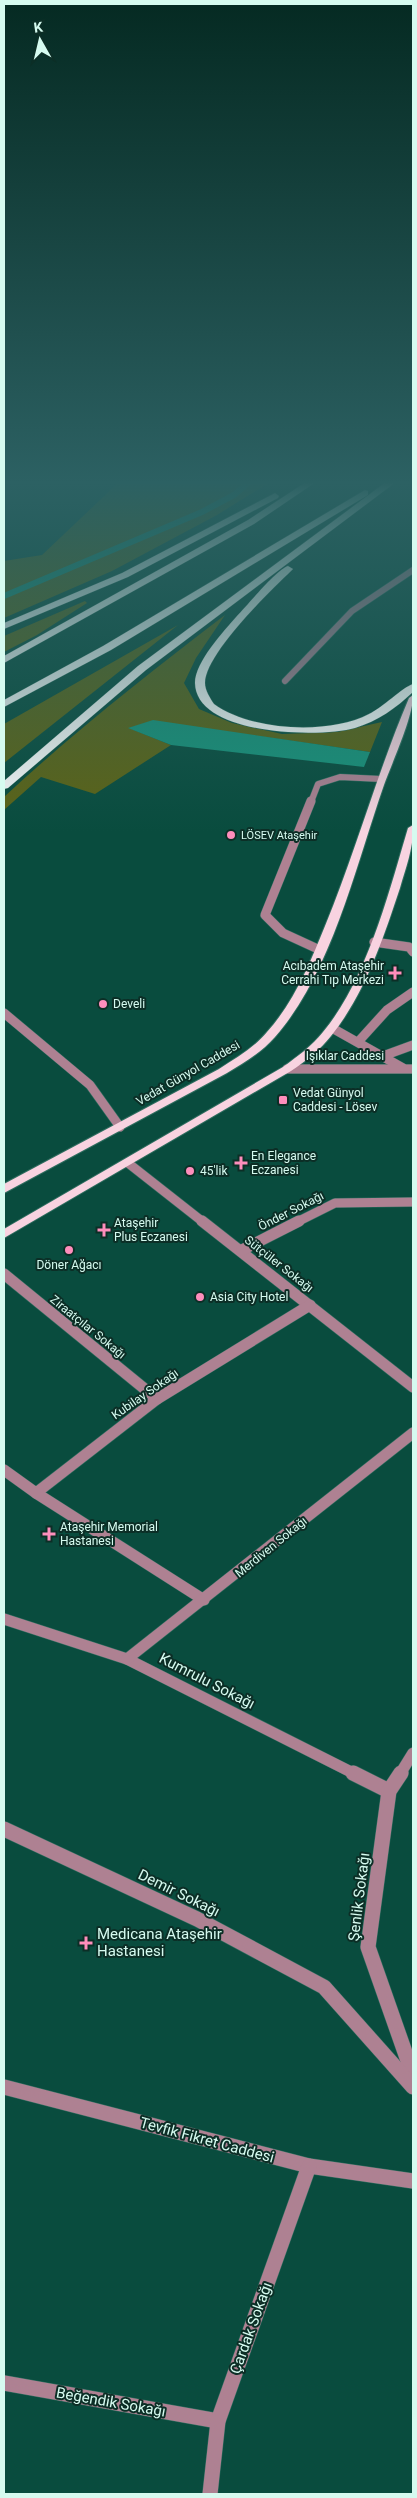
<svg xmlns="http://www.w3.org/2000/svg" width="417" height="2498" font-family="Roboto,sans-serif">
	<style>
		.green { fill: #5c6316 }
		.water { fill: #19927a }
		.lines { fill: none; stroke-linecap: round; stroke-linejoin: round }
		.stream { stroke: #19927a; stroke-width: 6 }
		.service-far1-casing { stroke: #2e6c5e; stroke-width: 7 }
		.service-casing { stroke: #2e6c5e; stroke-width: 10 }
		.minor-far2-casing { stroke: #2e6c5e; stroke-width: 10 }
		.minor-far1-casing { stroke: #2e6c5e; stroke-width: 12 }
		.minor-casing { stroke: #2e6c5e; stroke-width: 16 }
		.tertiary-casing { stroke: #2e6c5e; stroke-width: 10 }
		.primary-casing { stroke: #2e6c5e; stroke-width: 2 }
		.motorway-casing { stroke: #2e6c5e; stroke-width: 1 }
		.service-far1 { stroke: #ae8192; stroke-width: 6 }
		.service { stroke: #ae8192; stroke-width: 9 }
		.minor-far2 { stroke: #ae8192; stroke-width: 9 }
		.minor-far1 { stroke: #ae8192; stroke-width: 11 }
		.minor { stroke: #ae8192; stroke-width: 15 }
		.tertiary { stroke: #ae8192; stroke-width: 9 }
		.primary { fill: #f8d3e0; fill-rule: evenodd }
		.motorway { fill: #fdfdfd; fill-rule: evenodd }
		.poi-dot { fill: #fe8ebc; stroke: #0c2e26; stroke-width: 2 }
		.labels { text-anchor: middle; stroke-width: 4; stroke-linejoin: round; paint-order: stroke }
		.far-poi-label { font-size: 11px; fill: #d6fbf0; stroke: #0c2e26; text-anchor: start }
		.poi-label { font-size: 12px; fill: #d6fbf0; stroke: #0c2e26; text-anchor: start }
		.street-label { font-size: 12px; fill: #d6fbf0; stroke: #0c2e26 }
		.near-street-label { font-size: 15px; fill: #d6fbf0; stroke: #0c2e26 }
		.near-poi-label { font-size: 15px; fill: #d6fbf0; stroke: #0c2e26; text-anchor: start }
	</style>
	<rect width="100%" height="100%" fill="#094c3e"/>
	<g class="green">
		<path d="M119 482H270L217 515 112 571 4 618V561L42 555Z"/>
		<path d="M85 601 87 603 37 635 4 652V636Z"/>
		<path d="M225 615 196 658 184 683 199 709 232 723 282 734 337 732 382 722 370 752 153 721 129 728 171 745 95 794 41 777 4 810V797C74 732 149 673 225 615Z"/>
		<path d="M178 625 4 763V724Z"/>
	</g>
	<path class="water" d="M153 720 370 752 364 767 171 745 128 728Z"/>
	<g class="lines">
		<path class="stream" d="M4 596 202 512 234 495 249 482"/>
		<defs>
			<g id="service-far1">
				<path d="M285 681 352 611 413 570"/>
				<path d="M311 802 318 784 340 777 381 779"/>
			</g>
			<g id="service">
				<path d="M311 801 265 915 283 933 320 950"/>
				<path d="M374 942 409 947 413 952"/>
				<path d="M4 1013 90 1085 120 1127"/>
				<path d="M358 1042 387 1010 413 992"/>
			</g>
			<g id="minor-far2">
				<path d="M383 1056 413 1045"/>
				<path d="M128 1163 203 1222"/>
				<path d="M297 1222 335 1203 413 1202"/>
			</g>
			<g id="minor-far1">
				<path d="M202 1221 413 1387"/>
				<path d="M242 1250 299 1221"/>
				<path d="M4 1274 157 1399"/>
				<path d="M4 1470 36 1493 157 1399 310 1305"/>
				<path d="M36 1493 204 1600"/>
				<path d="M4 1619 127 1659 355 1774"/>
				<path d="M127 1659 413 1433"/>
				<path d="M400 1774 413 1753"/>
			</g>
			<g id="minor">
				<path d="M353 1773 389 1791"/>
				<path d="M401 1773 389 1791 368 1947 413 2075"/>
				<path d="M4 1829 197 1919 324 1987 413 2087"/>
				<path d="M4 2087 309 2166 413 2181"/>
				<path d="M4 2383 218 2421"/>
				<path d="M210 2494 218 2421 309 2166"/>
			</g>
			<g id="tertiary">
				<path d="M332 1028 403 1068"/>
				<path d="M287 1069H413"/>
			</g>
			<g id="primary">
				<path d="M413 695C414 715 392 763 384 785 356 865 332 972 275 1037 262 1052 244 1063 227 1073L4 1193V1184L219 1069C236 1058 254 1048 267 1032 294 1002 310 963 325 926 356 851 377 773 409 698Z"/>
				<path d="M413 825C414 847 406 867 400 888 383 939 365 994 331 1036 320 1050 306 1061 291 1071L4 1238V1229L283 1067C298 1056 312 1046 323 1032 367 979 389 892 408 828Z"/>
			</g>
			<g id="motorway">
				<path d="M306 482H316L254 524 4 663V656L248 520Z"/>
				<path d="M386 482H396L146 670 8 788 4 789V781L138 666Z"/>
				<path d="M365 490 368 491V495L111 650 4 707V700L103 646Z"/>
				<path d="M275 493 279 496 278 498 128 577 4 629V623L122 573Z"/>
				<path d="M288 566 293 569 291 571C270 591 205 654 205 683 205 690 210 698 214 704 251 731 329 735 369 714 382 708 403 687 413 684V692C396 708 378 721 355 728 320 738 196 736 195 683 195 662 224 631 237 616 247 606 276 570 288 566Z"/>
			</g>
		</defs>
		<use href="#service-far1" class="service-far1-casing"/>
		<use href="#service" class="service-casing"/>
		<use href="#minor-far2" class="minor-far2-casing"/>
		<use href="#minor-far1" class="minor-far1-casing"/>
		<use href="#minor" class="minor-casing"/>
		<use href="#tertiary" class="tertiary-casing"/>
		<use href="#primary" class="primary-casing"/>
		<use href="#motorway" class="motorway-casing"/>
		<use href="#service-far1" class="service-far1"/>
		<use href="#service" class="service"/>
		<use href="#minor-far2" class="minor-far2"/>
		<use href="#minor-far1" class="minor-far1"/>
		<use href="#minor" class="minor"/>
		<use href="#tertiary" class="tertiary"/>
		<use href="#primary" class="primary"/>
		<use href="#motorway" class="motorway"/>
	</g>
	<linearGradient id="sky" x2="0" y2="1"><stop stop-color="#052a22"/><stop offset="0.58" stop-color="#2c6163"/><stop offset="1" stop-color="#2c6163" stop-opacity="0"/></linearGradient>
	<rect width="417" height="832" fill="url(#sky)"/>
	<g class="poi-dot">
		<circle cx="231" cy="835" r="5"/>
		<path d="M392.5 965.5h5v5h5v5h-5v5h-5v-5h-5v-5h5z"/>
		<circle cx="103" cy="1004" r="5"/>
		<rect x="278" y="1095" width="10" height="10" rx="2.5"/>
		<path d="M238.5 1155.5h5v5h5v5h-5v5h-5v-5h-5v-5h5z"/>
		<circle cx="190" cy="1171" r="5"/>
		<path d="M101.5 1222.5h5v5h5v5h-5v5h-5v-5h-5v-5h5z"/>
		<circle cx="69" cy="1250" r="5"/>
		<circle cx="200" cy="1297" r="5"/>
		<path d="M46.5 1526.5h5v5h5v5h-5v5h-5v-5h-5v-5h5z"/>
		<path d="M83.5 1935.5h5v5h5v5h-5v5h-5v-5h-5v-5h5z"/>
	</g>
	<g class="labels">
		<g class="far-poi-label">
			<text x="241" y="839">LÖSEV Ataşehir</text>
		</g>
		<g class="poi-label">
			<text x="384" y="970" text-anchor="end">Acıbadem Ataşehir<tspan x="384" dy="14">Cerrahi Tıp Merkezi</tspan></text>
			<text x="113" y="1008">Develi</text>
			<text x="293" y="1097">Vedat Günyol<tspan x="293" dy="14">Caddesi - Lösev</tspan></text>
			<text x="251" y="1160">En Elegance<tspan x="251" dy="14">Eczanesi</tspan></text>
			<text x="200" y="1175">45'lik</text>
			<text x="114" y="1227">Ataşehir<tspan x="114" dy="14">Plus Eczanesi</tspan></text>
			<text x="69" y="1269" text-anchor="middle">Döner Ağacı</text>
			<text x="210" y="1301">Asia City Hotel</text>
			<text x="60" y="1531">Ataşehir Memorial<tspan x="60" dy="14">Hastanesi</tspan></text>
		</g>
		<g class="street-label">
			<text x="345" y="1060">Işıklar Caddesi</text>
			<text transform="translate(188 1073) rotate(-30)" y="4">Vedat Günyol Caddesi</text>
			<text transform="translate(291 1211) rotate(-27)" y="4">Önder Sokağı</text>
			<text transform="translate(279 1264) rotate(38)" y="4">Sütçüler Sokağı</text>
			<text transform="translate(88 1327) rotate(39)" y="4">Ziraatçılar Sokağı</text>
			<text transform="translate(145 1394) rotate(-35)" y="4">Kubilay Sokağı</text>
			<text transform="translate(271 1547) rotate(-39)" y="4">Merdiven Sokağı</text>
		</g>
		<g class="near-street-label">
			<text transform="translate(207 1681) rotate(27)" y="5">Kumrulu Sokağı</text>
			<text transform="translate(179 1893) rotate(26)" y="5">Demir Sokağı</text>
			<text transform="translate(359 1897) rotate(-83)" y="5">Şenlik Sokağı</text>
			<text transform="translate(207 2140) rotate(15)" y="5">Tevfik Fikret Caddesi</text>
			<text transform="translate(251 2328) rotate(-70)" y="5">Çardak Sokağı</text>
			<text transform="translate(111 2402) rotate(10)" y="5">Beğendik Sokağı</text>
		</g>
		<g class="near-poi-label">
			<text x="97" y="1939">Medicana Ataşehir<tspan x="97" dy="17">Hastanesi</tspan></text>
		</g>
	</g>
	<rect width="417" height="2498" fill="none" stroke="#d6fbf0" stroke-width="10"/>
	<g transform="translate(40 40) rotate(352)" stroke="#0c2e26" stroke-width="4" paint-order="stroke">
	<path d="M0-4L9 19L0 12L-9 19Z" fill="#d6fbf0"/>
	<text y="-8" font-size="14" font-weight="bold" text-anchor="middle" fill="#d6fbf0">K</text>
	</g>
</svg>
